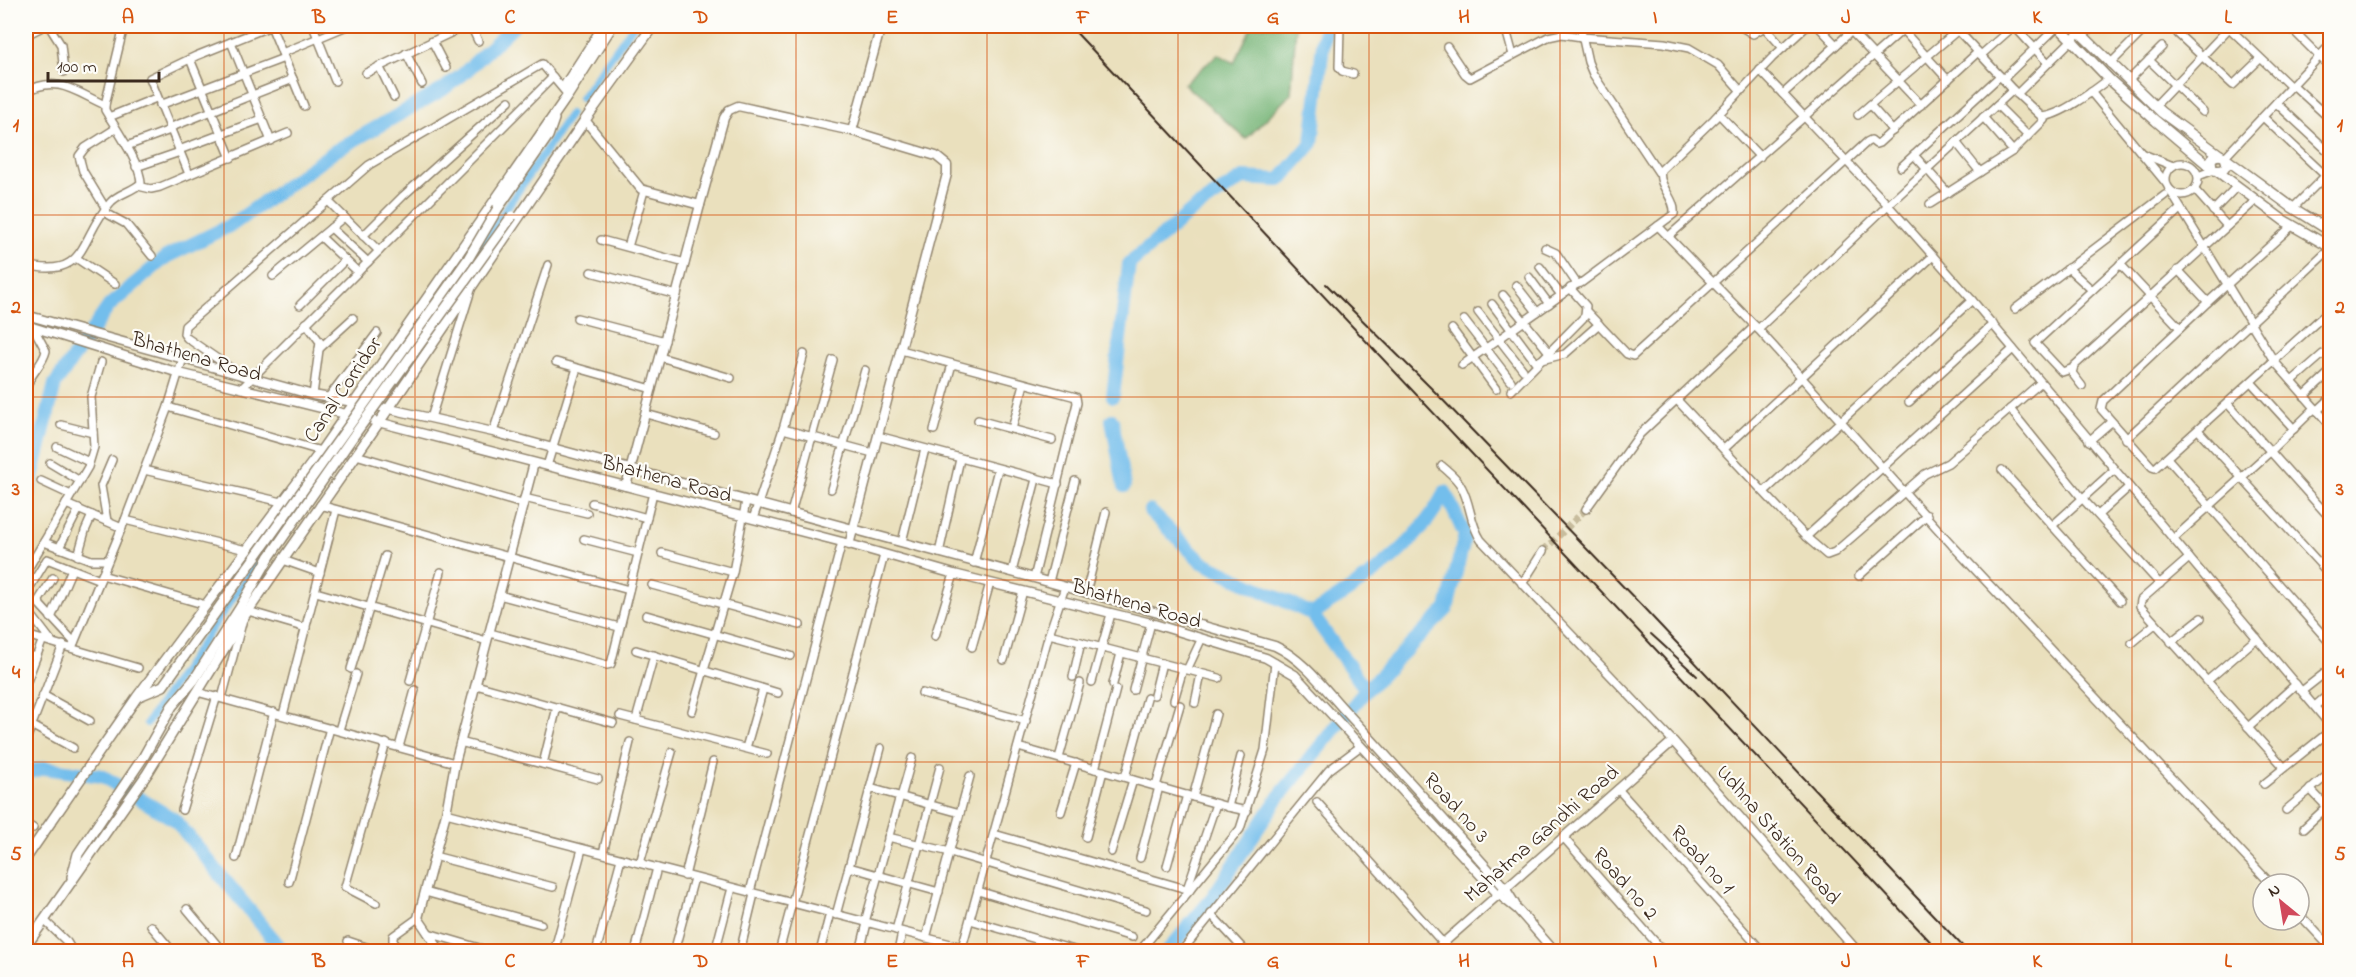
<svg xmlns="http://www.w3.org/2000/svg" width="2356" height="977" font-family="'Indie Flower',sans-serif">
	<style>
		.forest { fill: #73b375; stroke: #576e4a; stroke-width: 1.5 }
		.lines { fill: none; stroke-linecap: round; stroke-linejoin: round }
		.canal { stroke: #73beec; stroke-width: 8 }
		.river { stroke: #73beec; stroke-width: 14 }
		.minor-tunnel { stroke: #c7bc9d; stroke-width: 7; stroke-dasharray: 7 3.5; stroke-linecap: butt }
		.minor-casing { stroke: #92856e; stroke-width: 10 }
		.tertiary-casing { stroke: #92856e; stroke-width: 11 }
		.secondary-casing { stroke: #92856e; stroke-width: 12 }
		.minor { stroke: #fff; stroke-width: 7 }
		.tertiary { stroke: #fff; stroke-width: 8 }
		.secondary { stroke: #fff; stroke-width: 9 }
		.rail { stroke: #3b2a1e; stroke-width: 2 }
		.secondary-bridge-casing { stroke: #92856e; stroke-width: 12; stroke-linecap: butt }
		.secondary-bridge { stroke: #fff; stroke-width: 9 }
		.grid { fill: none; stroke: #d7540e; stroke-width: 1.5; stroke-opacity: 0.55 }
		.labels { text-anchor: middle; stroke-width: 4.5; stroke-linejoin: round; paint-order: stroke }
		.street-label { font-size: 21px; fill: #3b2a1e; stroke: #fdfcf7 }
		.neatline { fill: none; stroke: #d7540e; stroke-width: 2 }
		.grid-label { font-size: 20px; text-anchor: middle; font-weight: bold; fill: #d7540e }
	</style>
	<rect width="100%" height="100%" fill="#fdfcf7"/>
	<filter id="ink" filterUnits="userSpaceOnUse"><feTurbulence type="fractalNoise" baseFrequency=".0167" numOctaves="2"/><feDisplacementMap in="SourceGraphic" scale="12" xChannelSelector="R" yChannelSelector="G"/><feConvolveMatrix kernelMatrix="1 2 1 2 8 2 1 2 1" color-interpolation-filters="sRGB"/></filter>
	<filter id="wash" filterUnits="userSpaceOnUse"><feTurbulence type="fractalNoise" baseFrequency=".008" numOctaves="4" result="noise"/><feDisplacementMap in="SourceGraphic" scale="24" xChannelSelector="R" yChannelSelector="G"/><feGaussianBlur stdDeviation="1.35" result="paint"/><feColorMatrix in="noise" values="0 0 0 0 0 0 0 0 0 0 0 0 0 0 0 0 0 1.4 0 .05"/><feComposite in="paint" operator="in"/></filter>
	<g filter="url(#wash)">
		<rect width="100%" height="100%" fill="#eae0bd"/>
		<path class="forest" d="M1252 26H1296L1291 94 1246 139 1184 84 1218 54 1234 63Z"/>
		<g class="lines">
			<g class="canal">
				<path d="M581 98 633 26"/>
				<path d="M478 250 570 114"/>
				<path d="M411 349 446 297"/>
				<path d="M288 519 343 444"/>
				<path d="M147 723 279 531"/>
			</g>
			<g class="river">
				<path d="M1113 396 1129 264 1194 209 1243 178 1280 180 1312 143 1325 26"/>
				<path d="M1112 420 1124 486"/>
				<path d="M26 501 55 384 109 306 166 257 233 224 335 151 442 90 462 75 513 26"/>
				<path d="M1150 511 1202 562 1312 614C1366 580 1415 550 1445 492L1465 535 1447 609 1366 690 1278 798 1210 901 1167 952"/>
				<path d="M1312 614 1366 690"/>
				<path d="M26 773 45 768 102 776 175 820 284 952"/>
			</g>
		</g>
	</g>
	<g filter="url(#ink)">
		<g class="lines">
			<path class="minor-tunnel" d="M1543 551 1586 509"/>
			<defs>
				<g id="minor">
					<path d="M49 26 61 45 64 72"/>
					<path d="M271 26 304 106"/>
					<path d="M313 26 335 81"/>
					<path d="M471 26 478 41"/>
					<path d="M1340 26 1339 67 1342 71 1353 74"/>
					<path d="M1505 26 1513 55"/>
					<path d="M1580 26 1588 62 1593 74 1659 173"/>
					<path d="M1740 26 1753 34 1766 26"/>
					<path d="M1818 26 1836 45"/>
					<path d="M1899 26 1948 80"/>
					<path d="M1954 26 2013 90 2042 117C2062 115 2093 91 2109 79"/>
					<path d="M2014 26 2048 63"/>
					<path d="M2227 26 2291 87"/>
					<path d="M2289 26 2330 67"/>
					<path d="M1764 27 1783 48"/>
					<path d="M1851 31 1921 105"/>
					<path d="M2178 34 2233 85 2260 59"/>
					<path d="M26 35 44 26"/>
					<path d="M432 41 446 68"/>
					<path d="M231 42 271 141"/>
					<path d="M1447 47 1465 74 1470 78 1548 37 1562 34 1582 37 1664 43 1689 48 1718 65 1741 91"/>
					<path d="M282 53 347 26"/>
					<path d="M406 53 422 84"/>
					<path d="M1981 55 2014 26"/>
					<path d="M190 59 231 158"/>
					<path d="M2149 60 2203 112"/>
					<path d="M2110 64 2148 26"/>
					<path d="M379 66 394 97"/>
					<path d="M1760 70 1888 205 1972 300 2330 725"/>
					<path d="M366 73 465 26"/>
					<path d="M2003 79 2058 26"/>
					<path d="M2128 81 2162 47"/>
					<path d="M2293 85 2330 119"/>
					<path d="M26 92C56 74 76 92 105 105"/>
					<path d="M2091 92 2166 183"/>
					<path d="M1783 94 1857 26"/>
					<path d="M2017 94 2086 26"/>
					<path d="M2276 103 2330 153"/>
					<path d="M160 105 284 58"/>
					<path d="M1870 105 1893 131"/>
					<path d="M1997 105 2028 136"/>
					<path d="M2155 106 2229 28"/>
					<path d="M1719 114 1760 157"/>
					<path d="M1858 115 1958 30"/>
					<path d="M109 117 156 98"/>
					<path d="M1983 117 2013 151"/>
					<path d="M2263 117 2330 180"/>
					<path d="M169 128 293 79"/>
					<path d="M1956 142 1980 172"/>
					<path d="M127 146 170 130"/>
					<path d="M179 150 262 119"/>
					<path d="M2143 154 2173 166"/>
					<path d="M1914 155 1948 193"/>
					<path d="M2225 157 2330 45"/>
					<circle cx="2182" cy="179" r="16"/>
					<path d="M136 167 180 152"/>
					<path d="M1901 167 2000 76"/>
					<path d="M189 174 150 78 196 56 271 26"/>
					<path d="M2198 176 2214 170"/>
					<path d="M138 186 151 189 160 187 288 133"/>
					<path d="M2169 189 2274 361 2330 425"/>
					<path d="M2195 190 2227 226"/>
					<path d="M328 201 379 251"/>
					<path d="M1930 204 2013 151 2044 120 2042 117"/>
					<path d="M2293 208 2330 171"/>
					<path d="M106 209 83 171 79 156 85 148 115 129"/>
					<path d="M2213 211 2237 186"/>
					<path d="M104 212 126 224 152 256"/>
					<path d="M2293 225 2208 302 2103 401 2101 409 2152 467 2155 468 2330 310"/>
					<path d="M1658 226 1758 329 1952 545 2271 884"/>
					<path d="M331 228 368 262"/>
					<path d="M363 236 403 196 509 101"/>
					<path d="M1669 236 1907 26"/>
					<path d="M321 237 358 272"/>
					<path d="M601 240 685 263"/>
					<path d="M628 247 644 191"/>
					<path d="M1545 248 1556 253 1577 284"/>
					<path d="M76 258 115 284"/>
					<path d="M2120 264 2180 328"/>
					<path d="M26 265C88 280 79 238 110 203 118 193 132 192 141 183 140 162 116 129 105 110V105L124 26"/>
					<path d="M1540 267 1561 295"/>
					<path d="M2068 268 2092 290"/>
					<path d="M2178 270 2208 302"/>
					<path d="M591 272 677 295"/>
					<path d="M273 276 344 217"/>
					<path d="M1529 277 1549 304"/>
					<path d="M1516 285 1537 312"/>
					<path d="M1503 295 1549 352"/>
					<path d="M1492 304 1537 364"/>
					<path d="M300 305 345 260"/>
					<path d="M2015 309 2165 195"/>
					<path d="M1478 312 1523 370"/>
					<path d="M1587 312 1627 354 1633 356 1867 142 1871 140 1876 144 1879 143 1978 52"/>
					<path d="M577 318 665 341"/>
					<path d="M1464 320 1511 381"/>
					<path d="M306 323 320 342 313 395"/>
					<path d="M1452 329 1496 389"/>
					<path d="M1758 329 1888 205 2013 90"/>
					<path d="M319 349 353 318"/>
					<path d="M901 350 1076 397 1077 403 1034 578"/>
					<path d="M660 357 731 378"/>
					<path d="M1541 360 1565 354 1599 324"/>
					<path d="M556 362 652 389"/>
					<path d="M1462 365 1577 284 1581 283 1674 214C1676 198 1657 186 1661 170L1714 119 1772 58 1807 26"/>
					<path d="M2071 369 2062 372 2035 343 2180 209"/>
					<path d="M235 371 187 338 184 334 185 326 369 165 542 64 568 95"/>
					<path d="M2292 381 2323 354H2327L2330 358"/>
					<path d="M2251 382 2294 429"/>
					<path d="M2082 386 2072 373 2074 366 2256 200"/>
					<path d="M242 388 553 77"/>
					<path d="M26 389C29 374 43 365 46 351L33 327"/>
					<path d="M1511 391 1585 316 1586 306 1570 288"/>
					<path d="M2304 396 2330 372"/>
					<path d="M328 398 377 333"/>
					<path d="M1677 400 1806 537 1827 555 1835 552 1925 474 1948 463 2040 383"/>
					<path d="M1909 402 1993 324"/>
					<path d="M2228 404 2330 518"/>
					<path d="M168 407 321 451"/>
					<path d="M2010 409 2082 498 2160 584"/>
					<path d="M2317 411 2330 399"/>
					<path d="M646 414 714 433"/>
					<path d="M431 418 471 290"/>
					<path d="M978 420 1052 440"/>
					<path d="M61 425 93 433"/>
					<path d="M783 429 873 453"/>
					<path d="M1012 429 1024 384"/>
					<path d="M934 430 952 364"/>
					<path d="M2199 431 2330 575"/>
					<path d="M493 432 548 265"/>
					<path d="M878 436 1058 484"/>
					<path d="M2126 439 2330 249"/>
					<path d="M2089 441 2111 422"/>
					<path d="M57 447 89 462"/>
					<path d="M1724 449 1933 256"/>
					<path d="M356 455 522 504"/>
					<path d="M2168 459 2330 643"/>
					<path d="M50 463 80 481"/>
					<path d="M547 466 577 368"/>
					<path d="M1442 466C1450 473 1458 479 1462 488 1471 505 1470 524 1481 540L1673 741"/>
					<path d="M144 470 282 502"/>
					<path d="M2002 470 2120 601"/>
					<path d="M41 481 71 495"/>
					<path d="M831 489 865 370"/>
					<path d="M1765 491 1972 300"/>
					<path d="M524 498 587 513"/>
					<path d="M592 503 647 518"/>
					<path d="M66 504 122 528"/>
					<path d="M320 505 629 590"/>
					<path d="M1586 509 1640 434 1755 326"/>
					<path d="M791 513 833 360"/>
					<path d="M2098 515 2129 487"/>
					<path d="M753 519 783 429 804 354"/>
					<path d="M125 520 246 550"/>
					<path d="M107 521 101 486 112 460"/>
					<path d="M2052 526 2114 470"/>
					<path d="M1806 537 2013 349"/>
					<path d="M584 539 638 553"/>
					<path d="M2173 539 2271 451 2315 408"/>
					<path d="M44 542 91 560H108"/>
					<path d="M902 542 925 449"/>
					<path d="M59 548 79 509"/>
					<path d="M662 553 733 572"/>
					<path d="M939 553 960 459"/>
					<path d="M78 556 85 531 92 515"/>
					<path d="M2189 558 2141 600 2140 606 2284 767"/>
					<path d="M283 560 320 573"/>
					<path d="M974 563 998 469"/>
					<path d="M26 572 88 467 94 447 91 397 101 362"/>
					<path d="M1012 572 1036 479"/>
					<path d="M102 575 206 605"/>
					<path d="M1859 576 1927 515"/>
					<path d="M53 578 39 600 40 605 74 642"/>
					<path d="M1049 582 1075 481"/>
					<path d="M1522 584 1543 551"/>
					<path d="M652 585 800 625"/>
					<path d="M27 592 47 559 100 580"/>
					<path d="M316 592 487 641"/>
					<path d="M1086 593 1106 512"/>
					<path d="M499 595 619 627"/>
					<path d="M26 608 52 642"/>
					<path d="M248 611 306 628"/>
					<path d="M646 615 791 656"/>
					<path d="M51 618 72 569"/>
					<path d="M490 633 607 665 611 664 653 493"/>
					<path d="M1049 634 1219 678"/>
					<path d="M26 635 138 668"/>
					<path d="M935 636 954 574"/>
					<path d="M2171 642 2201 618"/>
					<path d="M2132 643 2155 624"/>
					<path d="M972 647 990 583"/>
					<path d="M72 648 125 520 168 407 183 358"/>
					<path d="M636 650 778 693"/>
					<path d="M26 654 36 657"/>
					<path d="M1004 660 1023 591"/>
					<path d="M351 669 385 556"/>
					<path d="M1187 670 1201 640"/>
					<path d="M1073 677 1081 642"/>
					<path d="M410 681 441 572"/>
					<path d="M2207 681 2257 638"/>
					<path d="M1092 682 1111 614"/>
					<path d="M26 684 43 639"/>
					<path d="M1113 684 1121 653"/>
					<path d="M476 685 613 723"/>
					<path d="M1133 690 1151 623"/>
					<path d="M2302 691 2330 669"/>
					<path d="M197 692 455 763"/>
					<path d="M922 693 1026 721"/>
					<path d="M43 695 90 721"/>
					<path d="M1154 695 1162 663"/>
					<path d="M222 698 242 623"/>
					<path d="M1174 700 1183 669"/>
					<path d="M1195 703 1201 674"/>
					<path d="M2315 706 2330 693"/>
					<path d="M692 711 733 572 746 501"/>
					<path d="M283 715 336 510"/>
					<path d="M620 716 767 754"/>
					<path d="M636 720 654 655"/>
					<path d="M31 725 73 748"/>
					<path d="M2248 727 2296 684"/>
					<path d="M339 730 356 674"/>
					<path d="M26 740 63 645"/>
					<path d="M460 742 598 779"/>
					<path d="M399 747 415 690"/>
					<path d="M1018 747 1228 807 1247 811"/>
					<path d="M746 748 763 689"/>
					<path d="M1059 758 1080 683"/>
					<path d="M543 764 557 707"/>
					<path d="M1095 769 1116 689"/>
					<path d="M1125 777 1147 698"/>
					<path d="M2264 784 2330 731"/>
					<path d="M1156 786 1180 705"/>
					<path d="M870 788 960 813"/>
					<path d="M1618 789 1763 952"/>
					<path d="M2310 789 2329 809"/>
					<path d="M901 797 912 758"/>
					<path d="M1193 797 1216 714"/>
					<path d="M1317 802 1451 952"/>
					<path d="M1228 807 1241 756"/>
					<path d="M182 810 217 696"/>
					<path d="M2286 810 2330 773"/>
					<path d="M1061 812 1076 763"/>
					<path d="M446 813 962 947"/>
					<path d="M26 824 33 828"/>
					<path d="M2304 828 2330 804"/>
					<path d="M994 834 1190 890"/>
					<path d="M888 837 950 852 1146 910"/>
					<path d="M1086 837 1103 771"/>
					<path d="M1563 837 1664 952"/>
					<path d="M1111 852 1133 780"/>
					<path d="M603 853 630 742"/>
					<path d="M434 856 553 887"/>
					<path d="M236 858 274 712"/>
					<path d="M1140 858 1159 787"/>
					<path d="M640 863 672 752"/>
					<path d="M1167 866 1187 795"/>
					<path d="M849 867 939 892"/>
					<path d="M685 876 713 762"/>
					<path d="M289 882 330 728"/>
					<path d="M1187 889 1216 804"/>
					<path d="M978 891 1132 937"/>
					<path d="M425 892 541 924"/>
					<path d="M750 892 842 542"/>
					<path d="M376 903 345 887 386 743"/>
					<path d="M187 909 223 952"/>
					<path d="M1211 914 1246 952"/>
					<path d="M2299 914 2330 947"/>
					<path d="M836 915 881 748"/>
					<path d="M970 920 1081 952"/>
					<path d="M45 921 67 942 73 952"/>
					<path d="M865 922 900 796"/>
					<path d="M151 926 173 952"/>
					<path d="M896 930 940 767"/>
					<path d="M428 933 493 952"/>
					<path d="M926 938 970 776"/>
					<path d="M348 941 381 952"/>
					<path d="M961 951 1049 634 1065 587"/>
					<path d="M235 952 239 949"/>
					<path d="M401 952 393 941V936L418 918"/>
					<path d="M554 952 582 849"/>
					<path d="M596 952 621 859"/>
					<path d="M635 952 657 868"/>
					<path d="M674 952 694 878"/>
					<path d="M715 952 732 888"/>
					<path d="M740 952 754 894"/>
					<path d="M779 952 884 555"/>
					<path d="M820 952 830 913"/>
					<path d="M860 952 867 923"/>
					<path d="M898 952 902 932"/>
					<path d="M1139 952 1240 829 1265 750 1275 663"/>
					<path d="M1181 952 1329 770 1361 746"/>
				</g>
				<g id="tertiary">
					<path d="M568 95 566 83 603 26"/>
					<path d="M585 120 641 189 700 205 626 486"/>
					<path d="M852 131 881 26"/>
					<path d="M700 205 724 118 729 110 738 106 852 131 936 156 947 165V174L849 545"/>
					<path d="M26 315 313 395 359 403"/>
					<path d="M26 325 179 373 378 422 842 542 954 574 1151 623 1266 658 1295 675 1498 894 1518 910 1555 952"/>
					<path d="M372 405 493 432 1034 578 1275 646C1305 660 1326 691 1348 714 1401 772 1454 830 1505 888L1515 904"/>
					<path d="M441 952 418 918 446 813 455 763 534 463"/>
					<path d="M1433 952 1673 741 1858 952"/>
				</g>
				<g id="secondary">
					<path d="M2058 26 2109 79 2156 121 2214 170 2224 169 2227 164 2225 157C2219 154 2214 155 2211 160L2212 168"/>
					<path d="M2073 26 2161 112 2220 155"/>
					<path d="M2226 159 2293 208 2330 231"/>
					<path d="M2217 171 2283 220 2330 247"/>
					<path d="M498 208 548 136 554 119"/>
					<path d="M139 696 163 686 233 588"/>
					<path d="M26 858 137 697 321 451 568 95 612 26"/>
					<path d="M72 877 78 854 144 756 172 706 194 680 240 608 270 556"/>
					<path d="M26 946 147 774 243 618 283 560 389 408 585 120 653 26"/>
				</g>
			</defs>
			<use href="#minor" class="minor-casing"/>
			<use href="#tertiary" class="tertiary-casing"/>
			<use href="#secondary" class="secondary-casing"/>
			<use href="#minor" class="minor"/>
			<use href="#tertiary" class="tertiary"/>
			<use href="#secondary" class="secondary"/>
			<g class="rail">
				<path d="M1070 26 1940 952"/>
				<path d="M1326 284 1436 393 1642 606 1968 952"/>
				<path d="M1651 634 1697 676"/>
			</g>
			<defs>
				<g id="secondary-bridge">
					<path d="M270 556 352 438 512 216"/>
					<path d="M233 588 468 259 498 208"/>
				</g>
			</defs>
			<use href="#secondary-bridge" class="secondary-bridge-casing"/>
			<use href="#secondary-bridge" class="secondary-bridge"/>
		</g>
	</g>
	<path class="grid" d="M224 26V952M415 26V952M606 26V952M796 26V952M987 26V952M1178 26V952M1369 26V952M1560 26V952M1750 26V952M1941 26V952M2132 26V952M26 215H2330M26 397H2330M26 580H2330M26 762H2330"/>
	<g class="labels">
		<g class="street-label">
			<text transform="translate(197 356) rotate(16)" y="7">Bhathena Road</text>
			<text transform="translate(342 389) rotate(-56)" y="7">Canal Corridor</text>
			<text transform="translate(667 478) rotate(15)" y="7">Bhathena Road</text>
			<text transform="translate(1137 603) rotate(16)" y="7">Bhathena Road</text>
			<text transform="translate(1457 807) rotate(48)" y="7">Road no 3</text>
			<text transform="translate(1541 833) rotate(-41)" y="7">Mahatma Gandhi Road</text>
			<text transform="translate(1779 834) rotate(49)" y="7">Udhna Station Road</text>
			<text transform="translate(1703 859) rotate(48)" y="7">Road no 1</text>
			<text transform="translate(1626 883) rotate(49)" y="7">Road no 2</text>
		</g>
	</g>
	<rect width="2356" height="977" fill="none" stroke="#fdfcf7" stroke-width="66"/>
	<g transform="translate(2281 902) rotate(330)"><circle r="28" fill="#fdfcf7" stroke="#afa8a0" stroke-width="1.5"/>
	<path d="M0-4.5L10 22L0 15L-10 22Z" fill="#d1495b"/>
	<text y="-9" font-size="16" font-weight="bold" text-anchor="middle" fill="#3b2a1e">N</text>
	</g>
	<path d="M48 72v9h111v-9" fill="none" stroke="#3b2a1e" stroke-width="3"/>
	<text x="57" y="72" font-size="18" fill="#3b2a1e" stroke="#fdfcf7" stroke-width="4.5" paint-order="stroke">100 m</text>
	<rect x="33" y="33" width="2290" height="911" class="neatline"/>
	<g class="grid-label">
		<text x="128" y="23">A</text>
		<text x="319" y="23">B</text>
		<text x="510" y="23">C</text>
		<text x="701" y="23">D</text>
		<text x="892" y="23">E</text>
		<text x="1083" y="23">F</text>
		<text x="1273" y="23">G</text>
		<text x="1464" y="23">H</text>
		<text x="1655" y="23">I</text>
		<text x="1846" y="23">J</text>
		<text x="2037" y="23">K</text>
		<text x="2228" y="23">L</text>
		<text x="16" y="131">1</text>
		<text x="2340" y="131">1</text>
		<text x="16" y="313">2</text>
		<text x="2340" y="313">2</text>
		<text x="16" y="495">3</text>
		<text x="2340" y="495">3</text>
		<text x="16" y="678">4</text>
		<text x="2340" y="678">4</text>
		<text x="16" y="860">5</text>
		<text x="2340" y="860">5</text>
		<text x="128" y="967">A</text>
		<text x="319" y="967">B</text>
		<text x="510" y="967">C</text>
		<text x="701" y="967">D</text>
		<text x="892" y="967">E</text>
		<text x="1083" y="967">F</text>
		<text x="1273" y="967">G</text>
		<text x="1464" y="967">H</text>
		<text x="1655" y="967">I</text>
		<text x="1846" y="967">J</text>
		<text x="2037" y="967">K</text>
		<text x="2228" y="967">L</text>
	</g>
</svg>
